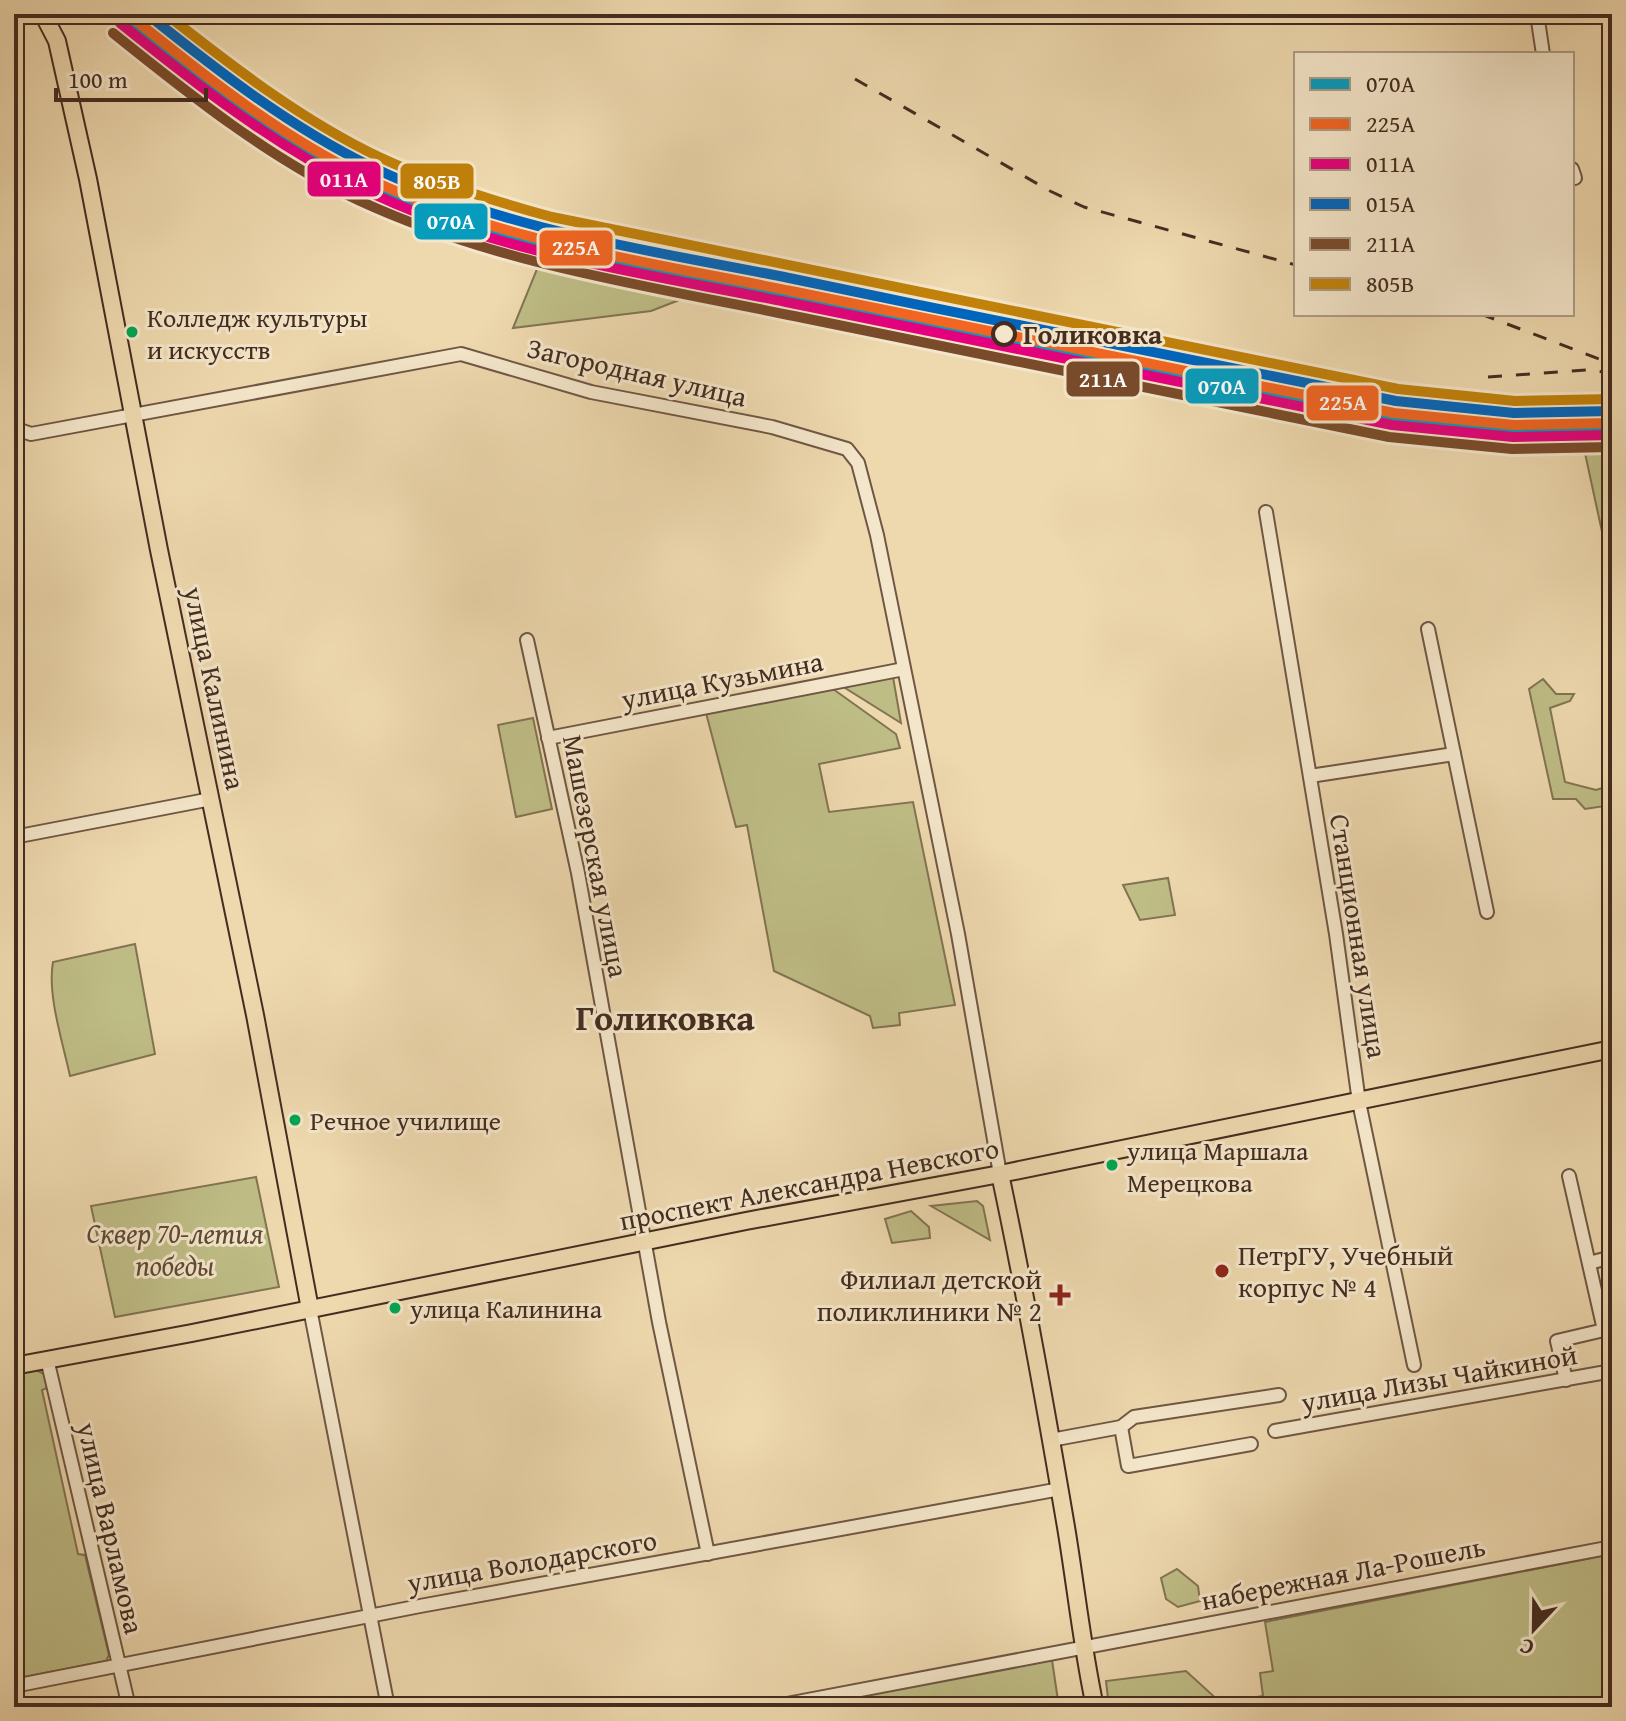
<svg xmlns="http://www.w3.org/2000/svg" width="1626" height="1721" font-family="'Gentium Book Plus',serif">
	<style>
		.green { fill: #bfbd86; stroke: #827453; stroke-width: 2 }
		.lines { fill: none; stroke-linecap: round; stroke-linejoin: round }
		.minor-casing { stroke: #6e5744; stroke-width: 16 }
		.major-casing { stroke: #442c20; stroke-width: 20 }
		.minor { stroke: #f4e6ca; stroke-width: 12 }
		.major { stroke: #eed8ae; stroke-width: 16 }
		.rail { stroke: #442c20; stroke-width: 3; stroke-dasharray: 14 14; stroke-linecap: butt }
		.rail-1-casing { stroke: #f4e6ca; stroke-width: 16 }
		.rail-2-casing { stroke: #f4e6ca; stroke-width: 16 }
		.rail-3-casing { stroke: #f4e6ca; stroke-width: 16 }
		.rail-4-casing { stroke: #f4e6ca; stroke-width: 16 }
		.rail-5-casing { stroke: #f4e6ca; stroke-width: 16 }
		.rail-6-casing { stroke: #f4e6ca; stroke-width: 16 }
		.rail-1 { stroke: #079cbd; stroke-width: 10 }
		.rail-2 { stroke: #f26522; stroke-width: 10 }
		.rail-3 { stroke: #e5007d; stroke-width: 10 }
		.rail-4 { stroke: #0065bd; stroke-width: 10 }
		.rail-5 { stroke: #7a4b2a; stroke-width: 10 }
		.rail-6 { stroke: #c1810a; stroke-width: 10 }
		.bus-dot { fill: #00a651; stroke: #f4e6ca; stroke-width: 3 }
		.stop-dot { fill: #f4e6ca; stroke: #442c20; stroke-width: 4 }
		.poi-dot { fill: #8f2418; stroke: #f4e6ca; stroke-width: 3 }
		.labels { text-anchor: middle; stroke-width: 6; stroke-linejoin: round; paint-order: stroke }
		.bus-label { font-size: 26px; fill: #442c20; stroke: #f4e6ca; text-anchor: start }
		.stop-label { font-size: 28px; font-weight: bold; fill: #442c20; stroke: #f4e6ca; text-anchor: start }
		.street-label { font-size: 28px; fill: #442c20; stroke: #f4e6ca }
		.park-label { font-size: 28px; font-style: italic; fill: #5d4934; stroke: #f4e6ca }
		.poi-label { font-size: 28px; fill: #442c20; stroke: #f4e6ca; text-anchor: start }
		.district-label { font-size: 36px; font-weight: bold; fill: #442c20; stroke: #f4e6ca }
		.line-badge { stroke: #f4e6ca; stroke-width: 3 }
		.badge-label { font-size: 22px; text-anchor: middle; font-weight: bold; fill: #fff }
	</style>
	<rect width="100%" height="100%" fill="#eed8ae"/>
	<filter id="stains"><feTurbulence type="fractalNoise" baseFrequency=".0025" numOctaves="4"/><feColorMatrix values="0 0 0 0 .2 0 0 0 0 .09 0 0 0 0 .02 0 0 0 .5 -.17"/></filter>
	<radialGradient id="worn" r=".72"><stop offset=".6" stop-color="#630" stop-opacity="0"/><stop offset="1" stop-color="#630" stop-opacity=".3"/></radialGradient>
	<g class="green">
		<path d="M537 269H538L682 299 651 311 513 328Z"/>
		<path d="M1612 443V547L1604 541 1583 444Z"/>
		<path d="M893 677 901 723 842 686Z"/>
		<path d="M1543 679 1556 694H1574L1570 701 1550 708 1565 782 1596 790 1612 785V805L1585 809 1576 799H1553L1529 689Z"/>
		<path d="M833 689 896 734 900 748 819 764 829 812 913 802 955 1005 899 1013 900 1025 873 1028 870 1016 774 971 747 825 736 827 706 713Z"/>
		<path d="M533 718 552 809 516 817 498 725Z"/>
		<path d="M1168 878 1175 915 1140 920 1123 885Z"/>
		<path d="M135 944 155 1054 70 1076C63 1043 47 995 53 962Z"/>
		<path d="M256 1177 279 1287 115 1317 91 1206Z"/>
		<path d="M977 1201 983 1206 990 1240 931 1206Z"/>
		<path d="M911 1211 929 1227 930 1238 892 1243 885 1219Z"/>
		<path d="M36 1370 46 1375 49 1387 42 1390 78 1554 85 1555 109 1655 106 1661 14 1679V1375Z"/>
		<path d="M1612 1554V1702L1583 1704 1575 1707H1109L1106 1681 1186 1671 1221 1703 1263 1696 1260 1673 1273 1671 1265 1622Z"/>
		<path d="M1177 1569 1198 1586 1200 1601 1178 1607 1166 1599 1161 1578Z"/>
		<path d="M1052 1660 1059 1707H796Z"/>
	</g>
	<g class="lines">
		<defs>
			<g id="minor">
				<path d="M1537 14 1543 54"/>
				<path d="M1572 169 1575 178"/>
				<path d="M14 428 31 434 461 354 591 392 772 427 847 449 858 463 877 535 958 934 1000 1174"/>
				<path d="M1266 512 1336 934 1359 1102 1414 1365"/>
				<path d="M1428 629 1487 912"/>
				<path d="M527 640 578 873 659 1322 708 1554"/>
				<path d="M548 738 904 669"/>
				<path d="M1310 776 1454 754"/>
				<path d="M14 837 211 799"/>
				<path d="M1589 1263 1612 1257"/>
				<path d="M310 1309 388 1707"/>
				<path d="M47 1359 129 1707"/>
				<path d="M1566 1380 1557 1341 1604 1330 1569 1176"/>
				<path d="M1121 1427 1128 1466 1251 1444"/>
				<path d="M1275 1431 1612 1371"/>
				<path d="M1051 1440 1121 1427 1134 1417 1279 1395"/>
				<path d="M14 1686 420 1606 1060 1489"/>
				<path d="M771 1707 1612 1547"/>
			</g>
			<g id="major">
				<path d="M43 14 57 41 88 179 159 550 255 1015 310 1309"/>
				<path d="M1000 1174C1025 1291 1046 1409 1066 1527 1076 1587 1082 1647 1095 1707"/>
				<path d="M14 1366 192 1333 746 1221 1000 1174 1612 1049"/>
			</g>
		</defs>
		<use href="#minor" class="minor-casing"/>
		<use href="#major" class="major-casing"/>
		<use href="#minor" class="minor"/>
		<use href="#major" class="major"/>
		<g class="rail">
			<path d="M855 79 1050 191 1084 207 1296 265"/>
			<path d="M1481 314 1612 364"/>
			<path d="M1488 377 1587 370 1612 373"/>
		</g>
		<defs>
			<path id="rail-1" d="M119 14C209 89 301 159 408 206 442 220 478 230 513 240L1235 389 1411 422 1493 430 1612 432"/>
			<path id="rail-2" d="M128 14C203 75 280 136 367 178 499 242 649 262 791 291 992 332 1193 373 1394 413L1514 425 1612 423"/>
			<path id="rail-3" d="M120 23C196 84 273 145 361 188 493 253 643 273 786 302 988 343 1190 384 1392 425L1513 437 1612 435"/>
			<path id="rail-4" d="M147 14C218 71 290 127 372 167 502 230 649 250 789 278 991 320 1193 361 1396 401L1514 413 1612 411"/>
			<path id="rail-5" d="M113 33C190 95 270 159 360 201 497 264 648 286 794 316 993 357 1191 397 1389 437L1512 449 1612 447"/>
			<path id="rail-6" d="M166 14C233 67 302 120 379 157 435 183 493 201 552 217L1398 389 1515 401 1612 399"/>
		</defs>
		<use href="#rail-1" class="rail-1-casing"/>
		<use href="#rail-2" class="rail-2-casing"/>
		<use href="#rail-3" class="rail-3-casing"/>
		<use href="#rail-4" class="rail-4-casing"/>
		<use href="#rail-5" class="rail-5-casing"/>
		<use href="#rail-6" class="rail-6-casing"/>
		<use href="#rail-1" class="rail-1"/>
		<use href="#rail-2" class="rail-2"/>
		<use href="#rail-3" class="rail-3"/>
		<use href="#rail-4" class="rail-4"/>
		<use href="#rail-5" class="rail-5"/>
		<use href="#rail-6" class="rail-6"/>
	</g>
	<g class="bus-dot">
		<circle cx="132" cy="332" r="7"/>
		<circle cx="295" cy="1120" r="7"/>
		<circle cx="1112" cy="1165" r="7"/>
		<circle cx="395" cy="1308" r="7"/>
	</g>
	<circle class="stop-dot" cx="1004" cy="334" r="11"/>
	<g class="poi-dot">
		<circle cx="1222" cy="1271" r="8"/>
		<path d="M1056 1283h8v8h8v8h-8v8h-8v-8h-8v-8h8z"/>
	</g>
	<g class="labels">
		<g class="bus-label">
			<text x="147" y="327">Колледж культуры<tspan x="147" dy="32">и искусств</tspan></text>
			<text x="310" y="1130">Речное училище</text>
			<text x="1127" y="1160">улица Маршала<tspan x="1127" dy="32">Мерецкова</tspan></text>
			<text x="410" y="1318">улица Калинина</text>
		</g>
		<g class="stop-label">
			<text x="1023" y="344">Голиковка</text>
		</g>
		<g class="street-label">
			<text transform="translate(637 372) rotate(13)" y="10">Загородная улица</text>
			<text transform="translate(722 680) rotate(-11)" y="10">улица Кузьмина</text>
			<text transform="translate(215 688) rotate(78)" y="10">улица Калинина</text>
			<text transform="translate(596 856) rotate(79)" y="10">Машезерская улица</text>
			<text transform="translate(1359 936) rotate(81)" y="10">Станционная улица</text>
			<text transform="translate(809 1184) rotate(-11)" y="10">проспект Александра Невского</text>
			<text transform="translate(1439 1378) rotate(-10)" y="10">улица Лизы Чайкиной</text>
			<text transform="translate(111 1528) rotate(77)" y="10">улица Варламова</text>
			<text transform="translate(532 1561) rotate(-10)" y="10">улица Володарского</text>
			<text transform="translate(1343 1573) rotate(-11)" y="10">набережная Ла-Рошель</text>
		</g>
		<g class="park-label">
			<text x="175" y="1243">Сквер 70-летия<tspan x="175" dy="32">победы</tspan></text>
		</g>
		<g class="poi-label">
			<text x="1238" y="1265">ПетрГУ, Учебный<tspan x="1238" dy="32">корпус № 4</tspan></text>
			<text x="1042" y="1289" text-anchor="end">Филиал детской<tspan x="1042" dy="32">поликлиники № 2</tspan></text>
		</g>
		<g class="district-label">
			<text x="665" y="1030">Голиковка</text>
		</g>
	</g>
	<g class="line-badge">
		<rect x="306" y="160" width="76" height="38" rx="8" fill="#e5007d"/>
		<rect x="399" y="162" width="76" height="38" rx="8" fill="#c1810a"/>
		<rect x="413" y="202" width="76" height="39" rx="8" fill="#079cbd"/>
		<rect x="538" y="229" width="76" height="38" rx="8" fill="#f26522"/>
		<rect x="1065" y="360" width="76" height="38" rx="8" fill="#7a4b2a"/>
		<rect x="1184" y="367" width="76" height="38" rx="8" fill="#079cbd"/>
		<rect x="1305" y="384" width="75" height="38" rx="8" fill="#f26522"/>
	</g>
	<g class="badge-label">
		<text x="344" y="187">011А</text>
		<text x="437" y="189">805В</text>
		<text x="451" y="229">070А</text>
		<text x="576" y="255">225А</text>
		<text x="1103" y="387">211А</text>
		<text x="1222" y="394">070А</text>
		<text x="1343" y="410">225А</text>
	</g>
	<rect width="1626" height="1721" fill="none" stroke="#eed8ae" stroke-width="48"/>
	<rect x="16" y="16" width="1594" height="1689" fill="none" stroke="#442c20" stroke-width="4"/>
	<rect x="24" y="24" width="1578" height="1673" fill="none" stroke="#442c20" stroke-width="2"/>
	<rect x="1294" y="52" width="280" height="264" fill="#f4e6ca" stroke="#ae9c86" stroke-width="2"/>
	<rect x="1310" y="78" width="40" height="12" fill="#079cbd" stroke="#ae9c86" stroke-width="2"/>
	<text x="1366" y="92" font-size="24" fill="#442c20">070А</text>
	<rect x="1310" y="118" width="40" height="12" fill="#f26522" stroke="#ae9c86" stroke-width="2"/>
	<text x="1366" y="132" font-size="24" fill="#442c20">225А</text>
	<rect x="1310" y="158" width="40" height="12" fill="#e5007d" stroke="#ae9c86" stroke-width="2"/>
	<text x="1366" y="172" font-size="24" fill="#442c20">011А</text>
	<rect x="1310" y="198" width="40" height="12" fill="#0065bd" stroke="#ae9c86" stroke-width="2"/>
	<text x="1366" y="212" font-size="24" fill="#442c20">015А</text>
	<rect x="1310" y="238" width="40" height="12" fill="#7a4b2a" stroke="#ae9c86" stroke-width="2"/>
	<text x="1366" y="252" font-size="24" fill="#442c20">211А</text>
	<rect x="1310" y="278" width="40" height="12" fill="#c1810a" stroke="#ae9c86" stroke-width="2"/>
	<text x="1366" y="292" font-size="24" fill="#442c20">805В</text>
	<g transform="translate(1534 1629) rotate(202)" stroke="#f4e6ca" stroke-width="6" paint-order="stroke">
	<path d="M0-6L14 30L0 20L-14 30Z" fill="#442c20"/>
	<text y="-12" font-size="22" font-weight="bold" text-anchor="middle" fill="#442c20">С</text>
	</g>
	<path d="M56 88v12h150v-12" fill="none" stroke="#442c20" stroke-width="4"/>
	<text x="68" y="88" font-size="24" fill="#442c20" stroke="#f4e6ca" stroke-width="6" paint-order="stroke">100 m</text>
	<rect width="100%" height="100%" filter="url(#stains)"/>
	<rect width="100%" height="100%" fill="url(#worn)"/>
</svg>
